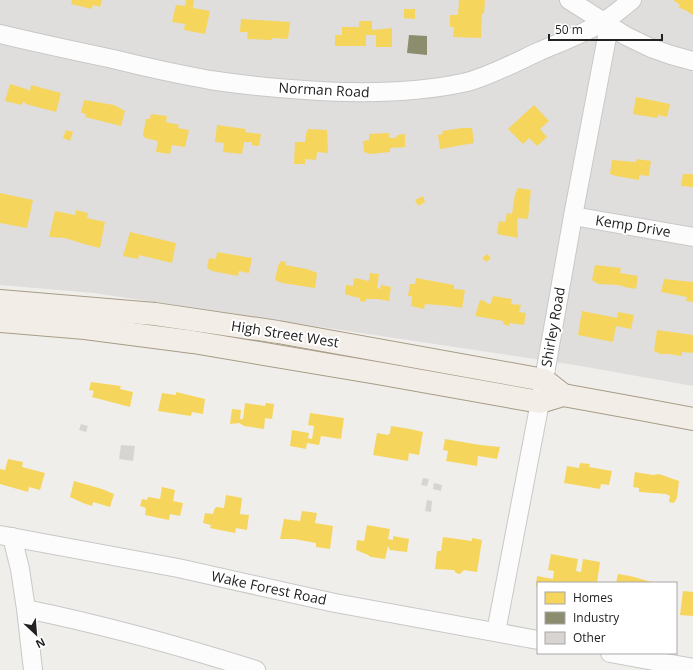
<svg xmlns="http://www.w3.org/2000/svg" width="693" height="670" font-family="'Open Sans',sans-serif">
	<style>
		.residential { fill: #dfdedc }
		.homes { fill: #f6d55c }
		.industry { fill: #8c8c6e }
		.building { fill: #d7d4d2 }
		.lines { fill: none; stroke-linecap: round; stroke-linejoin: round }
		.minor-casing { stroke: #c9c8c7; stroke-width: 20 }
		.primary-casing { stroke: #a79c86; stroke-width: 24 }
		.minor { stroke: #fdfcfc; stroke-width: 18 }
		.primary { stroke: #f3ede7; stroke-width: 22 }
		.labels { text-anchor: middle; stroke-width: 4; stroke-linejoin: round; paint-order: stroke }
		.street-label { font-size: 14px; fill: #222; stroke: #fff }
	</style>
	<rect width="100%" height="100%" fill="#f0eeeb"/>
	<path class="residential" d="M0 0H693V386L575 365 94 293 0 285Z"/>
	<g class="homes">
		<path d="M72 0H102L100 7 93 5 92 9 71 4Z"/>
		<path d="M186 0H194L193 8 210 11 205 34 184 30 185 24 172 22 176 5 185 6Z"/>
		<path d="M459 0H485L484 14H482L481 38 453 37 454 27H450V15H458Z"/>
		<path d="M673 0H693V15L687 11 678 7 680 5Z"/>
		<path d="M404 9H415V19L404 18Z"/>
		<path d="M241 19 290 22 288 39 272 38V40L247 39 248 32H240Z"/>
		<path d="M359 21H372V30L392 28V47H376V35H366V46H335V35H342V27H359Z"/>
		<path d="M10 84 26 89 30 91 31 85 61 93 56 112 26 104 23 101 22 105 5 101Z"/>
		<path d="M636 97 670 104 667 117 658 115 657 118 633 114Z"/>
		<path d="M84 100 114 105 125 111 121 126 85 117 86 114 81 113Z"/>
		<path d="M534 105 549 121 540 129 547 137 537 146 529 138 523 144 508 129Z"/>
		<path d="M151 114 167 116 166 122 179 125 178 128 189 130 185 147 172 145 170 154 156 152 158 141 145 138 143 135 146 119H150Z"/>
		<path d="M217 125 246 129 245 132 261 134 259 146 252 145V142H244L242 154 223 152 224 143 215 142Z"/>
		<path d="M462 128H472L474 143 440 149 438 135 443 134 442 131Z"/>
		<path d="M308 129 327 130 328 153 317 152 316 160 305 159V164H294L295 142H305L306 134Z"/>
		<path d="M66 130 73 132 70 141 63 138Z"/>
		<path d="M389 133V138H396L397 135 405 134V147L390 148V152L370 154 364 152 363 141 369 140V134Z"/>
		<path d="M637 159 651 161 649 176 639 175V180L616 176 610 174 612 160 636 162Z"/>
		<path d="M683 174H693V187L681 186Z"/>
		<path d="M518 188 531 190 528 219 518 218 517 223 518 238 497 234 499 221 505 222 507 213 512 214 515 194Z"/>
		<path d="M0 193 33 200 27 228 0 223Z"/>
		<path d="M423 196 425 202 418 206 415 200Z"/>
		<path d="M76 210 88 213 87 218 105 222 100 248 84 244 65 238 49 237 55 211 75 215Z"/>
		<path d="M130 232 176 243 172 263 139 255 138 259 123 256Z"/>
		<path d="M217 252 252 258 249 273 239 271 238 276 212 271 207 268 209 258 216 259Z"/>
		<path d="M487 254 491 258 486 262 482 258Z"/>
		<path d="M281 261 286 262 285 265 307 269 317 273 315 288 282 283 275 280 278 266Z"/>
		<path d="M595 265 621 268 620 273 638 276 636 289 625 287 619 285 598 284 592 280Z"/>
		<path d="M370 273 379 274 377 288 380 289 381 285 391 287 389 301 378 299H366L365 302 360 301V298L351 296 345 294 346 285 353 286 354 278 369 281Z"/>
		<path d="M416 278 454 285V289L465 290 462 308 450 306 425 304 424 309 411 306 412 296H408L410 284H415Z"/>
		<path d="M664 279 693 282V302L686 301 687 297 661 292Z"/>
		<path d="M493 296 512 299 511 304 521 305 519 312 526 313 524 325 510 323 509 326 503 324V321L475 316 480 300 484 301 489 304 491 303Z"/>
		<path d="M582 311 617 318 618 312 634 315 631 329 616 326 613 342 578 335Z"/>
		<path d="M657 330 693 335V353L682 352V356L669 354H661L654 351Z"/>
		<path d="M91 382 121 386 120 389 133 392 130 407 92 397 94 391 89 390Z"/>
		<path d="M176 392 205 399 203 414 192 412 191 416 158 411 162 393 176 395Z"/>
		<path d="M245 403 265 406 266 403 274 404 272 419 265 418 264 429 244 426 239 423 230 424 232 409 241 410 240 419H243Z"/>
		<path d="M310 413 344 418 341 439 321 436 319 445 307 443 306 449 290 446 292 430 309 433 308 438 312 439 314 426 308 425Z"/>
		<path d="M391 426 410 429 423 432 419 455 409 453 408 461 373 455 377 433 388 435 390 433Z"/>
		<path d="M445 439 480 445 500 447 497 459 478 456 477 466 446 461 448 451 443 450Z"/>
		<path d="M8 459 23 462 22 467 45 473 40 490 29 487 28 492 0 484V469L5 470Z"/>
		<path d="M580 463 590 464 589 467 612 471 609 485 601 484 600 489 564 483 567 466 579 468Z"/>
		<path d="M635 472 653 475 659 474 679 481 677 498 674 503 669 502 670 496 666 494 639 492V488L633 487Z"/>
		<path d="M74 481 102 489 114 494 110 507 93 502 92 506 83 503 70 497Z"/>
		<path d="M162 487 175 490 173 501 183 503 180 516 170 514 169 520 145 515 146 508 140 506 142 499 147 500 148 497 160 499Z"/>
		<path d="M226 495 242 498 240 514 249 515 247 530 236 528 235 533 210 528 211 525 203 523 205 513 213 514 214 510 216 507 224 508Z"/>
		<path d="M302 511 317 513 315 523 333 526 330 549 316 547V543L294 539H280L284 519 300 521Z"/>
		<path d="M367 525 390 529 388 539 393 540V536L409 539 407 552 390 550 388 546 385 559 371 557 368 555 356 550 357 540 364 541Z"/>
		<path d="M443 537 472 541V538L482 540 477 572 464 570 460 574 456 573 454 570 435 569 437 551H441Z"/>
		<path d="M551 554 578 559 576 571 581 572 583 559 600 562 597 583H538V587L536 586 537 576 553 579 554 571 548 570Z"/>
		<path d="M618 574 630 576 652 582V583H616Z"/>
		<path d="M683 591 693 592V616L680 615Z"/>
	</g>
	<path class="industry" d="M409 35 427 36V55L407 53Z"/>
	<g class="building">
		<path d="M81 424 88 426 86 432 79 430Z"/>
		<path d="M121 445 135 446 133 461 119 459Z"/>
		<path d="M423 478 429 479 427 486 421 485Z"/>
		<path d="M434 483 442 485 441 491 433 489Z"/>
		<path d="M427 500 432 501 431 512 425 511Z"/>
	</g>
	<g class="lines">
		<defs>
			<g id="minor">
				<path d="M569 0 626 36 651 48 671 55 693 61"/>
				<path d="M0 34C37 43 75 51 113 59 145 67 177 74 210 80 242 85 274 88 305 90 360 94 414 94 467 82 492 75 516 62 540 51 561 42 583 34 603 22 613 16 622 8 632 0"/>
				<path d="M573 216 693 237"/>
				<path d="M0 535 178 568 335 603 538 640"/>
				<path d="M12 537 20 569 26 609 33 670"/>
				<path d="M26 609C104 625 180 646 256 670"/>
				<path d="M496 632 540 402 573 216 607 37 606 28 604 21"/>
				<path d="M610 653 693 668"/>
			</g>
			<g id="primary">
				<path d="M0 301 155 314 278 332 544 380 563 395"/>
				<path d="M0 321 85 328 193 342 377 373 540 402 563 395 640 409 693 419"/>
			</g>
		</defs>
		<use href="#minor" class="minor-casing"/>
		<use href="#primary" class="primary-casing"/>
		<use href="#minor" class="minor"/>
		<use href="#primary" class="primary"/>
	</g>
	<g class="labels">
		<g class="street-label">
			<text transform="translate(324 90) rotate(3)" y="5">Norman Road</text>
			<text transform="translate(633 226) rotate(9)" y="5">Kemp Drive</text>
			<text transform="translate(553 327) rotate(-80)" y="5">Shirley Road</text>
			<text transform="translate(285 334) rotate(9)" y="5">High Street West</text>
			<text transform="translate(269 588) rotate(12)" y="5">Wake Forest Road</text>
		</g>
	</g>
	<rect x="537" y="582" width="140" height="72" fill="#ffffff" stroke="#a7a7a7"/>
	<rect x="545" y="592" width="20" height="12" fill="#f6d55c" stroke="#a7a7a7"/>
	<text x="573" y="602" font-size="12" fill="#222222">Homes</text>
	<rect x="545" y="612" width="20" height="12" fill="#8c8c6e" stroke="#a7a7a7"/>
	<text x="573" y="622" font-size="12" fill="#222222">Industry</text>
	<rect x="545" y="632" width="20" height="12" fill="#d7d4d2" stroke="#a7a7a7"/>
	<text x="573" y="642" font-size="12" fill="#222222">Other</text>
	<g transform="translate(36 634) rotate(154)" stroke="#ffffff" stroke-width="3" paint-order="stroke">
	<path d="M0-3L7 15L0 10L-7 15Z" fill="#222222"/>
	<text y="-6" font-size="11" font-weight="bold" text-anchor="middle" fill="#222222">N</text>
	</g>
	<path d="M549 34v6h113v-6" fill="none" stroke="#222222" stroke-width="2"/>
	<text x="555" y="34" font-size="12" fill="#222222" stroke="#ffffff" stroke-width="3" paint-order="stroke">50 m</text>
</svg>
